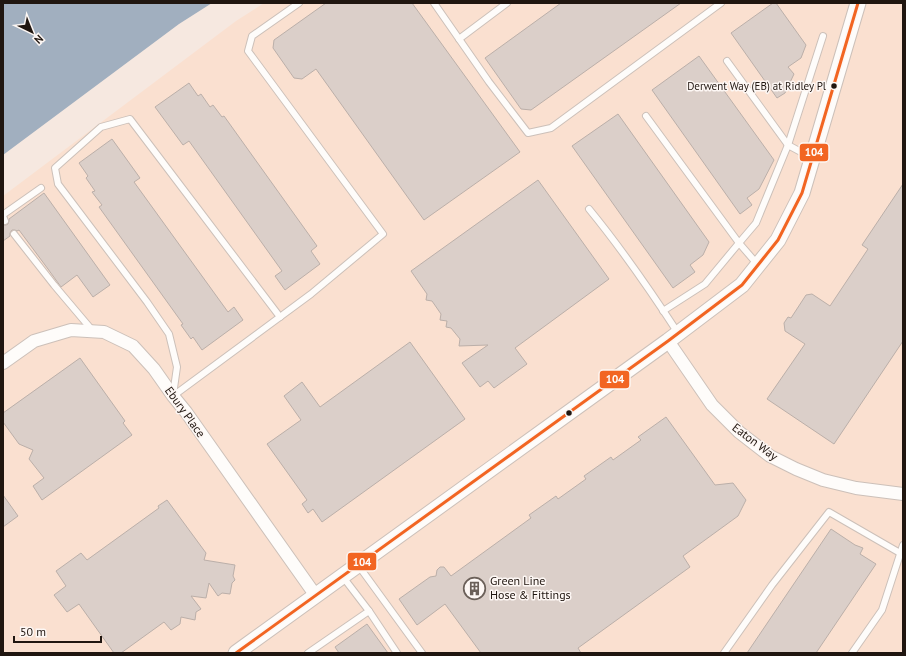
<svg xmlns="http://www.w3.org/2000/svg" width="906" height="656" font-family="'PT Sans',sans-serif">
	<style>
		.built { fill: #fae0d0 }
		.water { fill: #a1afbf }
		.building { fill: #dbcfc9; stroke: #bbafa9 }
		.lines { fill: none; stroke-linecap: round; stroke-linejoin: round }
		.service-casing { stroke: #ccc0b9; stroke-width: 8 }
		.minor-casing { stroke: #ccc0b9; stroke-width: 14 }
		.tertiary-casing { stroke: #ccc0b9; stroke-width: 17 }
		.service { stroke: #fefcfa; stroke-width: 6 }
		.minor { stroke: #fefcfa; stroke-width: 12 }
		.tertiary { stroke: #fefcfa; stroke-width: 15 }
		.bus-1-casing { stroke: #fdf7f4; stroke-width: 6 }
		.bus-1 { stroke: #f26522; stroke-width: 3 }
		.bus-dot { fill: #201610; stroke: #fdf7f4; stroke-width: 1.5 }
		.labels { text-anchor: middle; stroke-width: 3; stroke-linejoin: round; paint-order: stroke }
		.bus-label { font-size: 11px; fill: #201610; stroke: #fdf7f4; text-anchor: end }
		.street-label { font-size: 12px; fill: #201610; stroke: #fdf7f4 }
		.poi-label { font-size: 12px; fill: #201610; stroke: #fdf7f4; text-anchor: start }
		.line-badge { stroke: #fdf7f4; stroke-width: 1.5 }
		.badge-label { font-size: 11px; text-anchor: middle; font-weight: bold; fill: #fff }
	</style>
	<rect width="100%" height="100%" fill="#f6e8e0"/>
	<path class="built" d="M264 3H903V653H3V196L236 21Z"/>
	<path class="water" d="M3 3H212L179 24 3 155Z"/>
	<g class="building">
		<path d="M326 3H412L520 152 424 220 316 69 302 79 294 78 273 48 274 40Z"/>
		<path d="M561 3H681L531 110 521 109 485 58Z"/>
		<path d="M773 3H776L806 45 801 58 788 67 794 74 785 93 777 98 731 33Z"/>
		<path d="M699 56 774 160 759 189 747 198 752 205 740 214 652 90Z"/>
		<path d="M189 83 198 96 201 94 210 107 213 105 222 117 224 116 317 246 311 251 320 264 285 290 275 276 282 271 189 141 183 145 155 107Z"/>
		<path d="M618 114 709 242 703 255 690 265 695 272 673 288 572 146Z"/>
		<path d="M112 139 140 178 134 182 228 312 234 307 243 320 202 350 193 337 191 339 181 325 183 324 99 207 102 205 92 192 95 191 86 178 88 176 79 163Z"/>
		<path d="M538 180 609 279 515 348 527 364 494 388 488 381 480 387 462 363 488 345 459 346 460 339 451 328 446 327 447 321 440 320 441 314 432 301 426 300 427 294 411 271Z"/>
		<path d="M903 184V341L834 444 767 399 805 344 785 331 784 323 788 317 791 318 806 295 812 294 830 306 868 249 862 245Z"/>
		<path d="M44 193 110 285 93 297 77 275 61 287 48 269 19 230 17 231 15 230H12L10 233V236L3 241V225H6L8 224 9 221V219Z"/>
		<path d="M410 342 465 419 322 522 313 509 308 513 302 504 307 500 267 444 301 420 284 396 302 382 320 407Z"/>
		<path d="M80 358 125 421 123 423 132 435 42 500 33 486 44 478 29 459 33 450 19 444 3 422V413Z"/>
		<path d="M666 417 715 485 733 483 746 500 738 516 683 556 690 567 578 648 581 653H481L445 604 417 625 399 599 430 577 436 576 437 570 440 567H444L451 576 531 518 529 515 556 496 558 499 586 479 584 476 611 457 613 460 641 440 638 437Z"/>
		<path d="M3 495 18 516 3 527Z"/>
		<path d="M167 500 206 553 204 560 235 565 233 576 235 580 232 583 230 594 222 593 218 596 209 583 206 598 191 596 201 609 196 612 195 620 181 617 180 624 171 630 164 622 121 653H114L79 604 67 612 54 595 66 586 56 571 81 553 87 560 159 508 158 506Z"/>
		<path d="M831 529 855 545 863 548 860 554 876 564 816 653H747Z"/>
		<path d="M367 624 388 653H339L335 647Z"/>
	</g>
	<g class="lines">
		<defs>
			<g id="service">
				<path d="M434 3 489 82 528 133 551 128 721 3"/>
				<path d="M459 39 507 3"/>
				<path d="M727 61 788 145"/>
				<path d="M646 116 739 243 756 223 788 145 812 158"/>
				<path d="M788 145 823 36"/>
				<path d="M589 209C621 248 650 290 678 333"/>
				<path d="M5 221 3 216 4 214 41 188"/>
				<path d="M14 234 54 285 92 330"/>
				<path d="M663 311 705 284 739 243 758 265"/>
				<path d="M173 395 177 367 169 334 147 302 58 184 55 168 101 127 130 119 280 317"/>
				<path d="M173 396 311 294 383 234 248 51 252 36 299 3"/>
				<path d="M358 565 422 653"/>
				<path d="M369 611 397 653"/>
				<path d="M308 653 369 611 343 577"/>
				<path d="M724 653 772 585 829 512 900 553"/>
				<path d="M852 653 882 610 903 545"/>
			</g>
			<g id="minor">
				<path d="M668 341 712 405 739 432 770 456 796 469 823 480 856 488 903 494"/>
				<path d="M3 363 34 341 71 330 104 332 133 346 154 369 173 396 186 412 316 596"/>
			</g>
			<path id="tertiary" d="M236 653 668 341 742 285 778 240 802 193 858 3"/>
		</defs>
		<use href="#service" class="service-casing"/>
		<use href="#minor" class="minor-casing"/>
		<use href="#tertiary" class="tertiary-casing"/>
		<use href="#service" class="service"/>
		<use href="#minor" class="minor"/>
		<use href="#tertiary" class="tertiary"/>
		<defs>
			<path id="bus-1" d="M236 653 668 341 742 285 778 240 802 193 858 3"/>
		</defs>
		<use href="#bus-1" class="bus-1-casing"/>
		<use href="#bus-1" class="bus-1"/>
	</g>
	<defs>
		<symbol id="building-ring" viewBox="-11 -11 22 22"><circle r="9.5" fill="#fdf7f4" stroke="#6b6059" stroke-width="1.5"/><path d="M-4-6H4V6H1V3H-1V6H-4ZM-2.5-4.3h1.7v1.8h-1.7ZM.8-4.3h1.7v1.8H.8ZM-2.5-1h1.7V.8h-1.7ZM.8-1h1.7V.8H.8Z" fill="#6b6059"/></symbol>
	</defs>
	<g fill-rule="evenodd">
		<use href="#building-ring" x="462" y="576" width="25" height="25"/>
	</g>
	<g class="bus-dot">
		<circle cx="834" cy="86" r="3.5"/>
		<circle cx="569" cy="413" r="3.5"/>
	</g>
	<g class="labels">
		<g class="bus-label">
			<text x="826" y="90">Derwent Way (EB) at Ridley Pl</text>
		</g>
		<g class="street-label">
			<text transform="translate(185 412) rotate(54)" y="4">Ebury Place</text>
			<text transform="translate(755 442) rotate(37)" y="4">Eaton Way</text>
		</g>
		<g class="poi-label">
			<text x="490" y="585">Green Line<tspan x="490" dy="14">Hose &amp; Fittings</tspan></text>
		</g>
	</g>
	<g class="line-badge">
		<rect x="799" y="143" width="30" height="19" rx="4" fill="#f26522"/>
		<rect x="599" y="370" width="31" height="19" rx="4" fill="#f26522"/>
		<rect x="347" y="552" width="30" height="19" rx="4" fill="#f26522"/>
	</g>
	<g class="badge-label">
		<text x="814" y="156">104</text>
		<text x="615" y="383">104</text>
		<text x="362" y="566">104</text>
	</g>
	<rect width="906" height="656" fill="none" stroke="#201610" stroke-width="8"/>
	<g transform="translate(32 32) rotate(137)" stroke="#fdf7f4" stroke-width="3" paint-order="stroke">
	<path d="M0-3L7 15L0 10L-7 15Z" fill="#201610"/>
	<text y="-6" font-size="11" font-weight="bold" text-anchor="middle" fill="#201610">N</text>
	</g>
	<path d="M14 636v6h87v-6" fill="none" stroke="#201610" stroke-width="2"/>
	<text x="20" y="636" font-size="12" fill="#201610" stroke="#fdf7f4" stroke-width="3" paint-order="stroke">50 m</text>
</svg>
